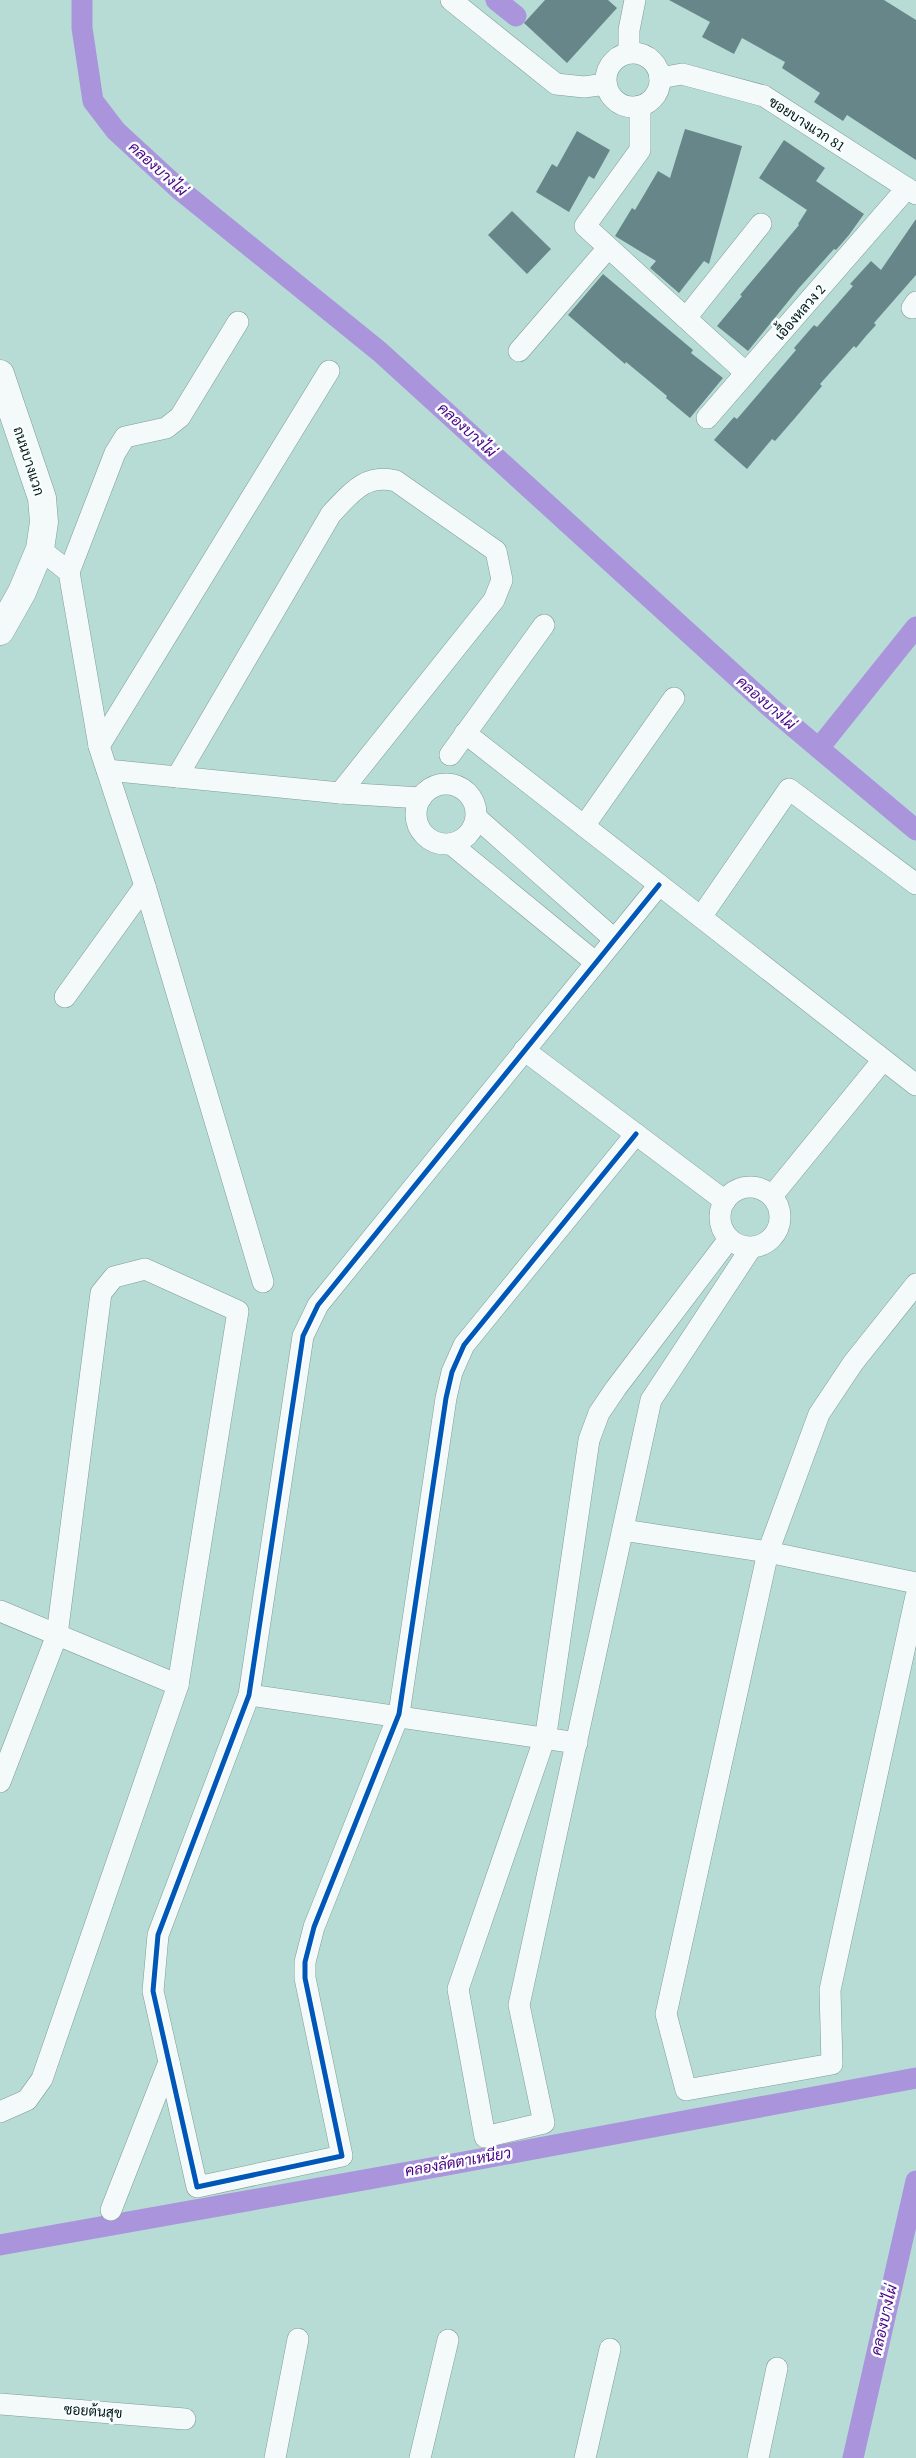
<svg xmlns="http://www.w3.org/2000/svg" width="916" height="2458" font-family="'Source Serif 4',Sarabun,serif">
	<style>
		.lines { fill: none; stroke-linecap: round; stroke-linejoin: round }
		.canal { stroke: #aa95dc; stroke-width: 21 }
		.building { fill: #67868a }
		.minor-casing { stroke: #7e9c96; stroke-width: 22 }
		.secondary-casing { stroke: #7e9c96; stroke-width: 29 }
		.minor { stroke: #f4faf9; stroke-width: 21 }
		.secondary { stroke: #f4faf9; stroke-width: 28 }
		.cycleway-casing { stroke: #f8fefd; stroke-width: 8 }
		.cycleway { stroke: #0057b8; stroke-width: 5 }
		.labels { text-anchor: middle; stroke-width: 5; stroke-linejoin: round; paint-order: stroke }
		.street-label { font-size: 14px; fill: #001512; stroke: #f8fefd }
		.water-label { font-size: 15px; font-style: italic; fill: #4f0086; stroke: #f8fefd }
	</style>
	<rect width="100%" height="100%" fill="#b7dcd5"/>
	<g class="lines">
		<g class="canal">
			<path d="M82 0V28L93 101 116 131 179 189 380 352 771 708 916 830"/>
			<path d="M496 0 516 16"/>
			<path d="M819 748 916 627"/>
			<path d="M0 2245 442 2166 916 2078"/>
			<path d="M853 2458 916 2181"/>
		</g>
	</g>
	<g class="building">
		<path d="M545 0H608L617 8 567 63 524 23Z"/>
		<path d="M669 0H884L916 20V160L847 115 843 121 814 102 820 93 782 68 785 62 742 38 734 54 702 37 710 22Z"/>
		<path d="M685 129 742 146 709 264 704 261 679 293 650 268 656 261 615 236 632 208 635 210 658 171 670 178Z"/>
		<path d="M577 131 610 150 594 179 589 176 569 212 536 192 552 164 557 167Z"/>
		<path d="M784 140 825 168 816 181 864 214 849 235 836 250 834 249 799 288 748 351 717 326 742 296 740 295 799 225 798 224 807 210 759 178Z"/>
		<path d="M512 211 551 249 527 274 488 235Z"/>
		<path d="M916 219V275L874 323 876 325 866 336 856 348 854 346 820 384 822 386 795 418 775 441 772 439 747 469 714 440 734 417 737 419 796 350 794 348 814 325 817 327 853 286 850 284 871 261 881 270Z"/>
		<path d="M603 274 693 350 691 353 723 378 690 418 666 398 667 396 626 362 625 364 568 315Z"/>
	</g>
	<g class="lines">
		<defs>
			<g id="minor">
				<path d="M451 0 556 84 584 87 606 84"/>
				<circle cx="633" cy="80" r="27"/>
				<path d="M629 53V30L635 0"/>
				<path d="M660 78 682 74 764 96 916 194"/>
				<path d="M640 106V150L585 226 746 373 907 188"/>
				<path d="M912 308 916 302"/>
				<path d="M686 318 761 224"/>
				<path d="M519 351 608 248"/>
				<path d="M707 418 746 373"/>
				<path d="M40 549 69 572 99 746 145 886 263 1282"/>
				<path d="M69 572 115 453 125 437 166 428 180 417 238 322"/>
				<path d="M465 733 916 1085"/>
				<path d="M99 746 329 371"/>
				<path d="M450 755 544 625"/>
				<path d="M107 770 340 793 421 798"/>
				<path d="M177 777 331 514C350 494 365 473 396 481L496 551 502 580 494 600 340 793"/>
				<circle cx="446" cy="814" r="30"/>
				<path d="M477 818 614 939"/>
				<path d="M584 826 674 698"/>
				<path d="M451 844 595 962"/>
				<path d="M701 917 789 789 916 884"/>
				<path d="M65 997 145 886"/>
				<path d="M524 1050 725 1201"/>
				<path d="M636 1134 464 1345 452 1372 446 1398 399 1714 314 1927 305 1962V1978L342 2156 197 2187 153 1991 158 1935 249 1695 303 1336 318 1305 659 885"/>
				<circle cx="750" cy="1217" r="30"/>
				<path d="M772 1196 883 1060"/>
				<path d="M729 1239 616 1388 599 1413 589 1440 546 1734 458 1989 485 2137 544 2123 519 2005 651 1400 751 1248"/>
				<path d="M916 1284 853 1363 819 1414 768 1552 666 2014 686 2090 832 2064 830 1990 916 1596"/>
				<path d="M623 1530 768 1552 916 1583"/>
				<path d="M0 1611 178 1685"/>
				<path d="M249 1695 577 1743"/>
				<path d="M0 1782 57 1635 101 1293 114 1277 145 1269 238 1311 178 1685 42 2079 27 2100 0 2112"/>
				<path d="M111 2210 169 2062"/>
				<path d="M0 2404 185 2419"/>
				<path d="M275 2458 298 2339"/>
				<path d="M420 2458 448 2340"/>
				<path d="M585 2458 610 2349"/>
				<path d="M758 2458 777 2368"/>
			</g>
			<path id="secondary" d="M0 374 42 498 44 522 40 549 22 592 0 631"/>
		</defs>
		<use href="#minor" class="minor-casing"/>
		<use href="#secondary" class="secondary-casing"/>
		<use href="#minor" class="minor"/>
		<use href="#secondary" class="secondary"/>
		<defs>
			<path id="cycleway" d="M636 1134 464 1345 452 1372 446 1398 399 1714 314 1927 305 1962V1978L342 2156 197 2187 153 1991 158 1935 249 1695 303 1336 318 1305 659 885"/>
		</defs>
		<use href="#cycleway" class="cycleway-casing"/>
		<use href="#cycleway" class="cycleway"/>
	</g>
	<g class="labels">
		<g class="street-label">
			<text transform="translate(807 124) rotate(33)" y="5">ซอยบางแวก 81</text>
			<text transform="translate(800 312) rotate(-49)" y="5">เอื้องหลวง 2</text>
			<text transform="translate(29 461) rotate(72)" y="5">ถนนบางแวก</text>
			<text transform="translate(93 2411) rotate(4)" y="5">ซอยต้นสุข</text>
		</g>
		<g class="water-label">
			<text transform="translate(158 169) rotate(42)" y="5">คลองบางไผ่</text>
			<text transform="translate(467 430) rotate(42)" y="5">คลองบางไผ่</text>
			<text transform="translate(766 703) rotate(41)" y="5">คลองบางไผ่</text>
			<text transform="translate(458 2162) rotate(-10)" y="5">คลองลัดตาเหนียว</text>
			<text transform="translate(884 2320) rotate(-77)" y="5">คลองบางไผ่</text>
		</g>
	</g>
</svg>
